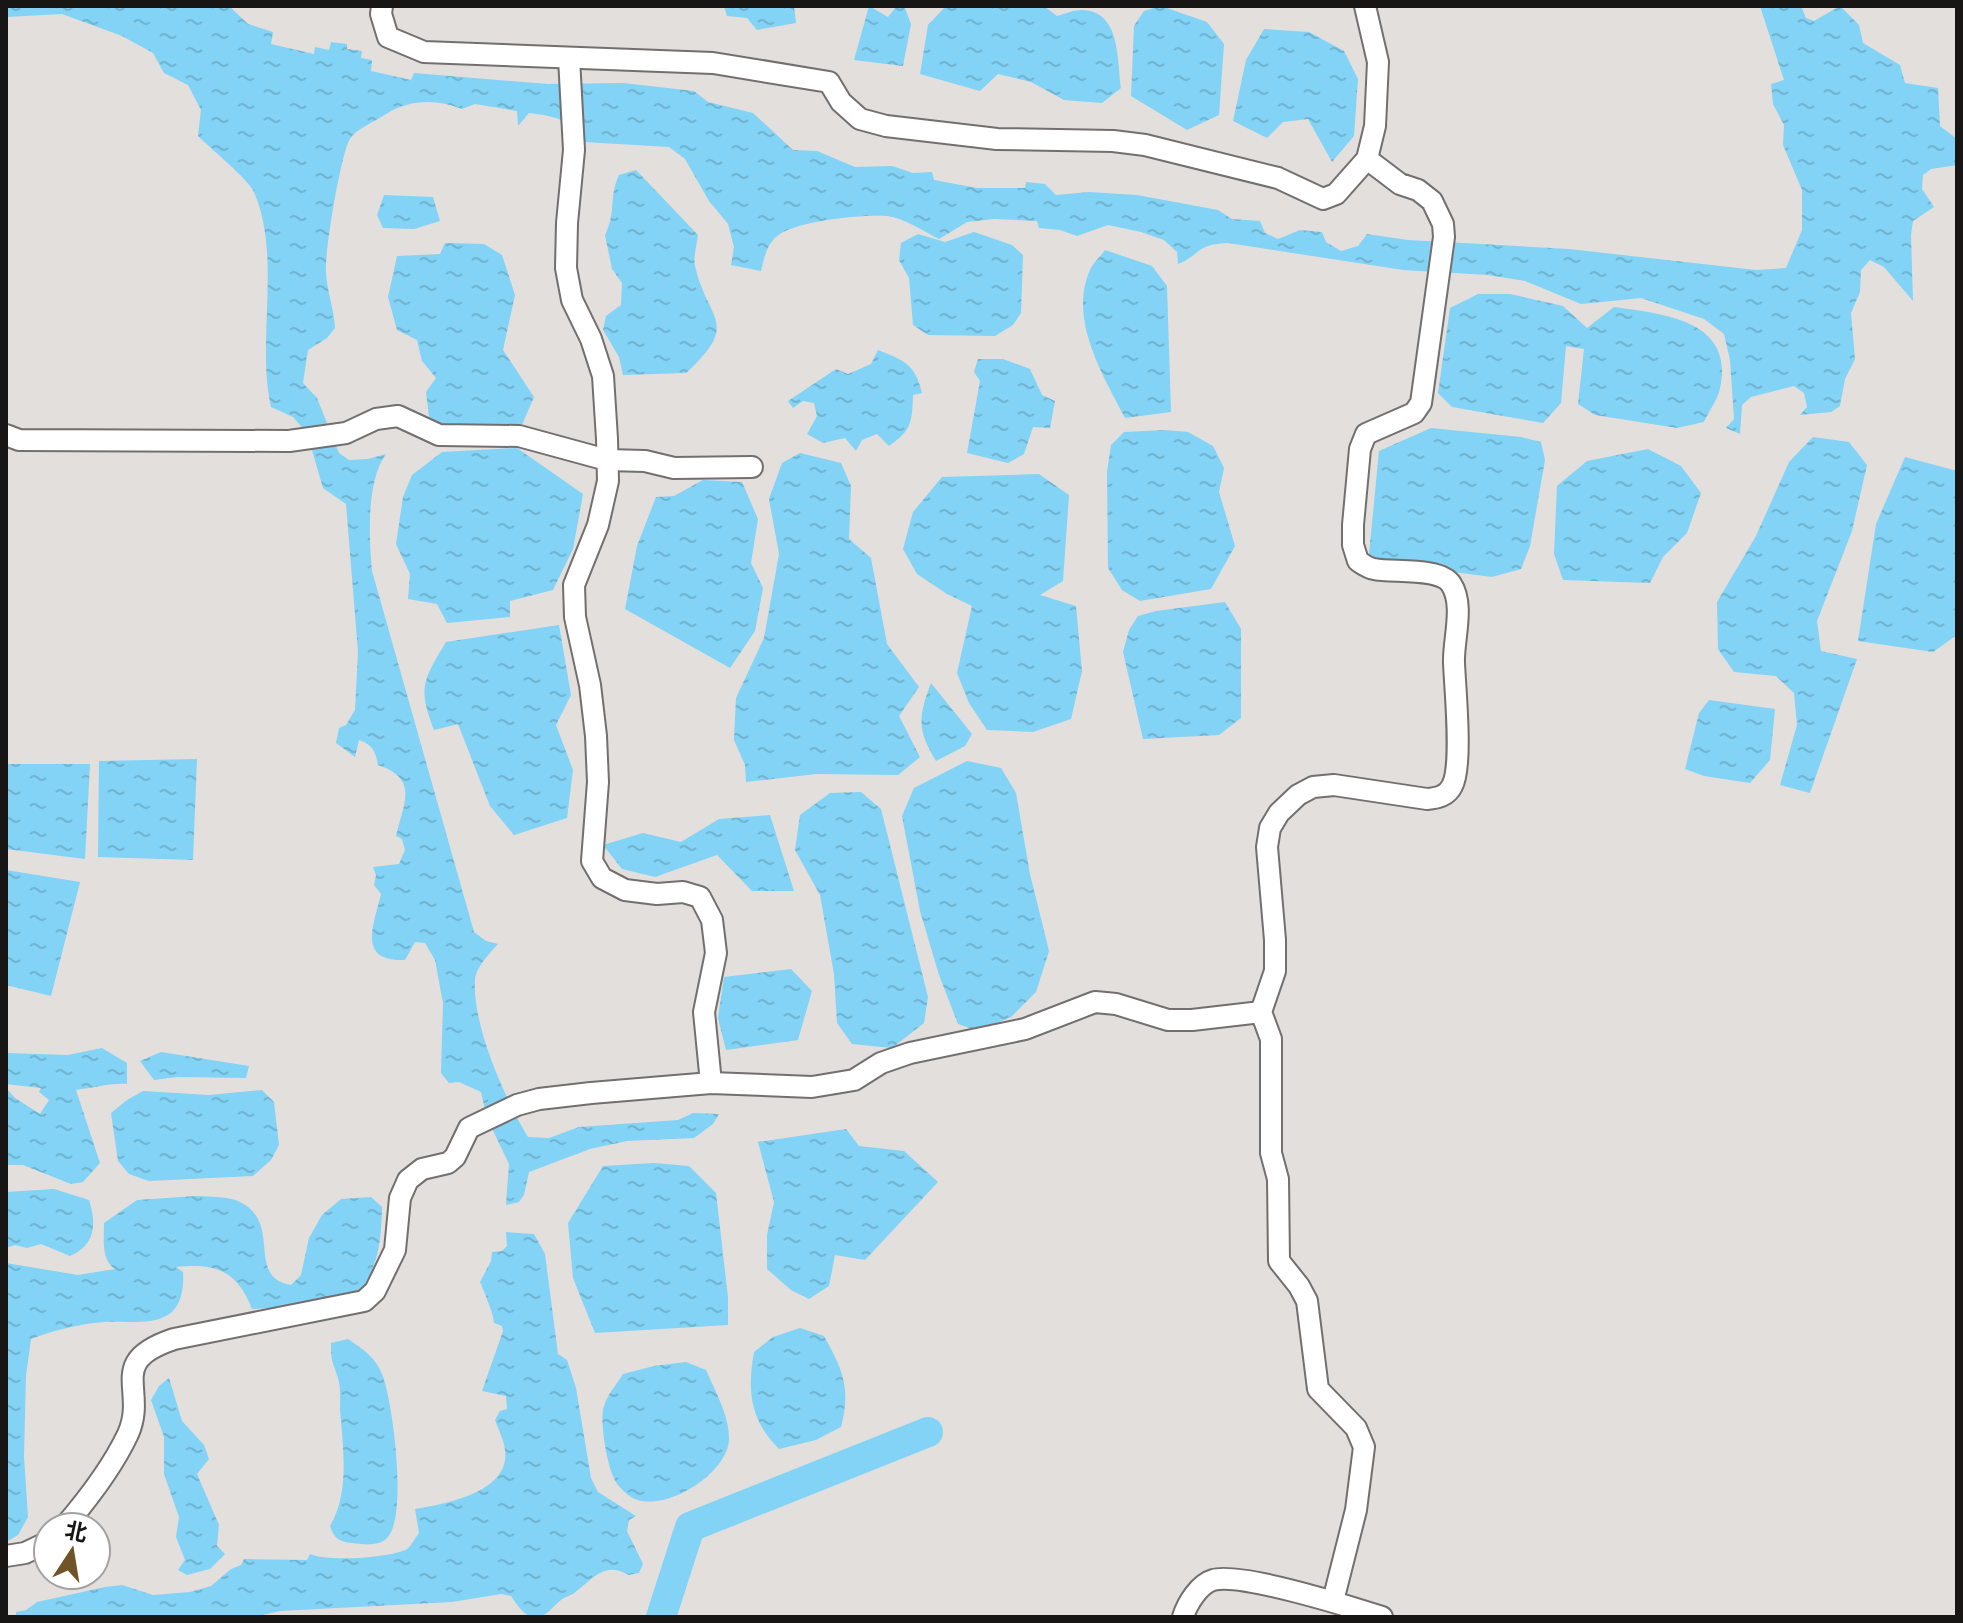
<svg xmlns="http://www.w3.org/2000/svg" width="1963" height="1623" font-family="'Nunito Sans','Noto Sans SC',sans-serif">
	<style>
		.water { fill: url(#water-ripples) }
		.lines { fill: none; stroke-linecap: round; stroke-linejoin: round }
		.river { stroke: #82d3f5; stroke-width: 30 }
		.minor-casing { stroke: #726f6e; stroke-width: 24 }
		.minor { stroke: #fff; stroke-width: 20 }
	</style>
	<defs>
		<pattern id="water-ripples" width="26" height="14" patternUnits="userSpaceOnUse" patternTransform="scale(2)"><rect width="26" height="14" fill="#82d3f5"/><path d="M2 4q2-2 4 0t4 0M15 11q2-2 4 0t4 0" fill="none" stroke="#70b4d1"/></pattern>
	</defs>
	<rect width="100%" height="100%" fill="#e2dfdd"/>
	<g class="water">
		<path d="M6 6H229L248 24 273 32 271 44 314 54 315 47 329 50 331 42 347 44V49L362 51 361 58 372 60 371 71 411 80 414 73 548 84 623 83 694 91 708 102 753 113 793 150 817 151 855 167 892 166 913 173 932 172 934 180 977 188H1025L1026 182 1045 184 1056 195 1089 192 1137 195 1218 210 1232 219 1260 221 1265 233 1278 239 1300 230 1322 232 1326 242 1341 251 1358 246 1367 234 1408 240 1569 249 1756 270 1786 268 1802 230V190L1783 145 1784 125 1773 104 1771 84 1784 80 1760 6H1801L1806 18 1814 21 1840 6 1859 25 1863 43 1900 65 1905 83 1938 88 1940 126 1957 139V165L1931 169 1923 175 1922 189 1934 207 1913 221 1911 235 1913 301 1884 267 1870 260 1861 270 1860 292 1851 313 1855 359 1845 379 1840 406 1831 412 1800 415 1807 407 1804 393 1794 386 1751 397 1742 405 1740 434 1726 428 1734 419 1730 360 1724 334 1704 319 1641 298 1581 304 1525 281 1488 275 1403 270 1228 243C1196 244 1202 254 1178 264L1177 252 1164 240 1141 232 1108 225 1077 236 1060 230 1039 228 1037 221 994 219 967 222 939 239C923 231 904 218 887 216 864 214 792 221 776 237 766 246 764 259 761 271L731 265 734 247 728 224 709 201 685 159 669 147 584 142C571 119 554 116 529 113L518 126 517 111 475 104 462 109C437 99 410 99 386 114 376 121 356 129 350 139 341 152 324 255 326 273 327 291 334 309 335 328L327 338 308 350 303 383 317 398 339 453 349 460 368 459 386 454C366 481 369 538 372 571L474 932 486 941 498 944C490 953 476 967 475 980 472 1025 505 1099 528 1137L549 1138 579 1127 678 1120 693 1113 719 1114 713 1124 694 1138 627 1141 590 1149 529 1172 524 1195 519 1202 506 1205 509 1164 487 1118 481 1092 459 1082 449 1083 441 1073 443 1003 435 960 425 943 415 942 405 960C356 962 374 924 381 894L374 885 376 875 373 867 399 864 405 850 402 839 396 836C404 802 419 779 378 765 376 752 372 744 359 740L355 757 336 743 339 728 346 725 355 710 358 652 346 504 323 488 307 433 293 417 271 407C256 340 282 257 254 192 249 180 210 148 198 136L201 110 188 85 164 73 153 53 122 36 62 14 6 17Z"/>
		<path d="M724 6H794L796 23 757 30 747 18 727 16Z"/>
		<path d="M869 6 888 17 897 6H904L911 24 903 66 854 60Z"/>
		<path d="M946 6H1044L1057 16C1064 14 1074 10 1082 10 1121 11 1117 60 1121 88L1102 103 1064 100 1031 82 998 74 980 91 920 74 928 25Z"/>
		<path d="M1161 6 1207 22 1224 44 1219 115 1187 130 1131 96 1134 26 1144 11Z"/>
		<path d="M1264 29 1309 32 1344 51 1358 79 1354 136 1332 162 1308 119 1283 122 1267 138 1233 121 1246 60Z"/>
		<path d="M636 170 698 235C697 244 693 257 695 266 708 322 741 322 686 373L623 375 619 357 603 330 606 316 621 305 622 283 612 269 605 235C617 211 608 199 619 175Z"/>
		<path d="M384 195 433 197 440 221 414 229 383 228 377 215Z"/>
		<path d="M974 232 1012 245 1023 255 1021 313 1013 325 995 336 928 335 913 325 909 278 899 260 901 243 918 234 945 242Z"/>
		<path d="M445 243 484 244 502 255 515 295 503 350 534 397 521 427 430 425 426 392 436 378 422 361 417 340 397 330 388 297 397 256 440 254Z"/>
		<path d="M1105 250 1152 266 1167 286 1171 412 1125 418C1103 375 1068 319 1090 270 1093 263 1101 256 1105 250Z"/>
		<path d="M1478 294H1510L1563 306 1587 328 1614 307C1663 314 1735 320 1720 388 1718 399 1709 411 1704 422L1677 428 1595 415 1578 404 1584 349 1566 346 1561 403 1543 423 1452 407 1438 393 1450 308Z"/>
		<path d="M878 350C905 361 915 364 922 393L913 395C912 422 912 430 889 446L877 434 862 440 856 451 845 438 823 443 807 434 817 416 814 403 803 401 793 408 788 401 836 369 848 374 871 364Z"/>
		<path d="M978 359H1003L1030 369 1042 395 1055 401 1050 428 1033 427 1024 454 1008 463 967 453 980 381 974 372Z"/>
		<path d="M1431 428 1521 437 1541 442 1545 460 1530 546 1521 569 1492 577 1391 564 1369 554 1379 451Z"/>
		<path d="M1165 430 1188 432 1213 446 1224 468 1219 492 1235 546 1211 589 1140 601 1122 590 1108 568 1107 472 1111 445 1124 432Z"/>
		<path d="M1813 437 1849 442 1867 465 1852 531 1817 621 1821 651 1857 659 1810 793 1780 785 1797 725 1794 693 1776 676 1734 672 1718 649 1717 602 1756 536 1789 462Z"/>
		<path d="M517 448 583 494 573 549 553 590 510 601V617L447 623 437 604 408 599 410 574 396 544 403 497 412 475 442 452Z"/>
		<path d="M1648 449 1681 466 1701 493 1687 533 1663 557 1650 583 1563 580 1554 554 1557 486 1587 461Z"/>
		<path d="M800 453 841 463 851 486 849 539 871 558 887 644 919 687 899 716 920 757 898 775 816 774 746 782 745 765 734 740 736 698 764 638 779 554 769 499 782 463Z"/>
		<path d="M1905 457 1957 471V635L1933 652 1858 641 1876 524Z"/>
		<path d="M1039 474 1069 495 1063 581 1040 595 1076 606 1082 671 1071 719 1033 732 987 730 969 703 957 673 972 606 947 594 917 574 903 549 913 512 942 477Z"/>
		<path d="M703 480 742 482 758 519 751 563 763 588 755 631 730 668 625 609 637 546 656 497 674 496Z"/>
		<path d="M1225 602 1241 629V718L1219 735 1143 739 1123 652 1129 630 1138 616 1156 611Z"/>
		<path d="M559 625 571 695 556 725 573 770 567 818 514 835 490 806 458 724 434 730C417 687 424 679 446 642Z"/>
		<path d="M931 683 972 734 965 746 936 761C917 730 918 717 931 683Z"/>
		<path d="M1709 700 1775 709 1770 760 1750 783 1704 776 1685 769 1699 713Z"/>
		<path d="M197 759 193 860 98 857 99 761Z"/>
		<path d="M967 761 1001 768 1016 793 1030 874 1049 951 1036 992 1011 1017 978 1031 958 1024 939 975 920 911 902 816 914 788Z"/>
		<path d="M6 764H90L85 859 6 849Z"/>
		<path d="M861 792 881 809 928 997 924 1023 892 1048 852 1044 837 1023 834 974 820 895 795 850 800 815 830 793Z"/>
		<path d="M770 815 794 891H752L717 855 655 877 622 869 603 845 643 833 681 842 719 819Z"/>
		<path d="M6 870 80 882 51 996 6 985Z"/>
		<path d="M791 969 812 991 798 1040 726 1050 718 1018 724 977Z"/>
		<path d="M102 1048 127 1063V1084C109 1083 93 1088 76 1090L100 1163 83 1182 71 1184 23 1165H6V1088L15 1098 40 1114 49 1100 39 1092 41 1088 6 1084V1053L68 1055Z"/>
		<path d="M161 1052 249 1066 246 1078 177 1077 154 1080 140 1061Z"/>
		<path d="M262 1090 274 1102 279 1145 271 1160 253 1176 149 1181 129 1174 118 1161 111 1113 127 1100 143 1091 209 1095Z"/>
		<path d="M846 1129 859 1146 904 1151 938 1182 865 1260 835 1255 829 1286 809 1299 791 1290 767 1269V1235L774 1202 758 1142Z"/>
		<path d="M654 1163 689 1166 716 1193 728 1297V1325L595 1333 573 1278 568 1223 603 1166Z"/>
		<path d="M54 1189 89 1200C97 1225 95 1245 70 1256L41 1244 27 1248 15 1245 6 1248V1192Z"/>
		<path d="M196 1196C209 1197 229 1196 240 1202 283 1223 245 1277 291 1285L301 1275 309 1238 322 1215 341 1199 371 1197 382 1207C381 1249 377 1267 355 1303L252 1309C237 1270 215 1263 176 1267L183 1272C184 1287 182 1308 166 1316 149 1325 123 1321 104 1322 78 1324 55 1330 31 1339L26 1376 24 1456 28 1517 18 1535 6 1542V1263L78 1275 115 1269C101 1260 104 1240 104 1223L137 1200Z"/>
		<path d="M506 1232 534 1234 545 1254 558 1354 567 1360 576 1388 591 1478 598 1492 636 1516 629 1520 627 1531 643 1564 639 1573 628 1575C604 1560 591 1581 573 1594 569 1596 565 1597 561 1600 553 1606 547 1617 535 1617 524 1617 517 1604 511 1596L501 1594 452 1602 280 1611 254 1617H16V1612L26 1610 37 1602 105 1587 122 1585 153 1595 190 1592 211 1586 231 1569 241 1565 244 1559 307 1560 310 1554C327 1562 391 1558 407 1549 411 1546 415 1538 419 1533L415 1509C446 1504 511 1492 505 1450 504 1440 498 1429 495 1420L500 1411 507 1409 506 1396 482 1391 503 1331 502 1326 494 1323C494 1315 484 1291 480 1282L491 1261 492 1252 502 1251 507 1246Z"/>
		<path d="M800 1328 824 1336C843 1370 851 1389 841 1427L816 1440 779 1449C750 1420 747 1391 754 1352L773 1337Z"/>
		<path d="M348 1339C363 1349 375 1357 382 1374 393 1401 408 1518 387 1538 378 1547 363 1544 352 1543 339 1542 334 1538 330 1526 350 1493 343 1447 340 1410 340 1400 341 1388 338 1378 333 1361 331 1364 331 1343Z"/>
		<path d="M686 1362 706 1370C715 1391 730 1417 729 1440 727 1474 666 1512 635 1499 629 1497 616 1485 614 1478 607 1465 599 1419 604 1406 607 1395 617 1384 623 1374L654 1366Z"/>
		<path d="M169 1378 182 1421 204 1445 209 1459 197 1474 219 1525 217 1546 225 1554 210 1569 187 1575 178 1570 185 1560 176 1537 179 1517 164 1474V1437L151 1400 159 1386Z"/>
	</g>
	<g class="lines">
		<path class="river" d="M661 1617 690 1527 928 1432"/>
		<defs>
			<g id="minor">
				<path d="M382 6 381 14 388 37 424 52 713 63 829 82 841 102 860 119 886 126 997 139 1113 141 1145 145 1278 178 1323 199 1336 194 1367 159 1375 126 1378 62 1365 6"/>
				<path d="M569 58 574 150 567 223 566 268 572 300 591 339 603 376 607 439 608 481 598 525 574 585 575 617 590 685 596 736 598 782 592 861 602 878 625 890 657 894 683 892 700 897 712 920 716 953 704 1012 711 1083"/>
				<path d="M6 435 19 440 289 441 346 433 376 419 398 416 439 435 519 436 607 460 645 461 674 468 752 467"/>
				<path d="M64 1527C88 1499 112 1468 128 1434 148 1389 105 1362 174 1339L364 1301 375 1291 395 1250 400 1198 408 1180 422 1169 448 1163 455 1157 469 1128 517 1105 539 1099 591 1093 711 1083 812 1087 854 1080 881 1063 910 1053 1025 1029 1095 1002 1116 1004 1168 1020H1192L1261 1012"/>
				<path d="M6 1556 25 1553 48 1542"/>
				<path d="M1333 1601 1356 1510 1364 1447 1356 1428 1318 1389 1307 1301 1299 1286 1279 1261 1278 1179 1271 1153V1039L1261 1012 1275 971V940L1267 847 1270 828 1279 813 1298 795 1313 787 1334 785 1427 799C1438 798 1447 796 1452 786 1463 766 1455 689 1454 663 1453 640 1465 605 1451 584 1440 567 1392 573 1374 569 1368 568 1363 564 1358 561L1353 545V525L1360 449 1366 434 1414 413 1421 403 1444 237 1443 224 1432 201 1418 190 1400 184 1367 159"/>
				<path d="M1183 1617C1187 1604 1199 1584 1213 1580 1240 1572 1351 1607 1382 1617"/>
			</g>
		</defs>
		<use href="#minor" class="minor-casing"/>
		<use href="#minor" class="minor"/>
	</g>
	<rect width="1963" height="1623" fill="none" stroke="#171615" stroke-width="16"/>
	<g transform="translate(72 1551) rotate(12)"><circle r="38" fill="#ffffff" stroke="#a2a2a1" stroke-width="2"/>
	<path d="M0-6L14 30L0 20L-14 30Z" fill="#705327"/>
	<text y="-12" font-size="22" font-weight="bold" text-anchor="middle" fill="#171615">北</text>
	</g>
</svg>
